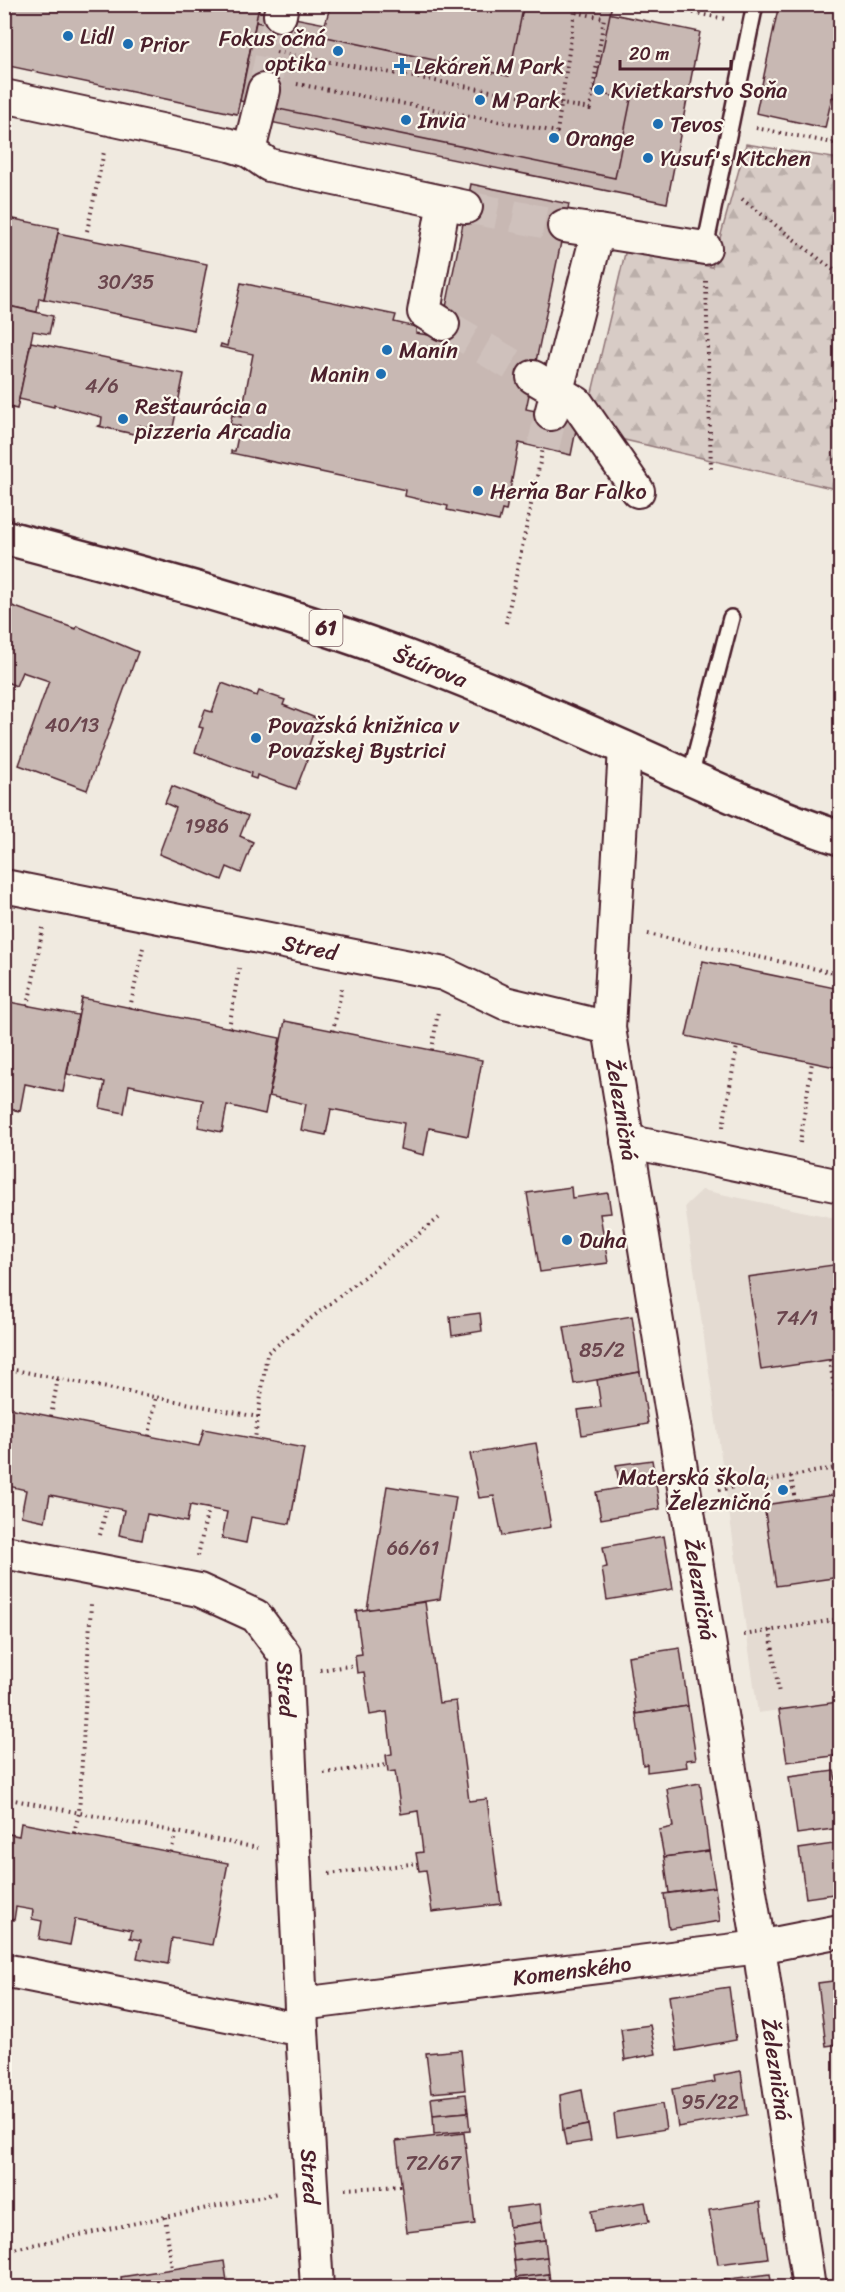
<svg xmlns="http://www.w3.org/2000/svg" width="845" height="2292" font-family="Sriracha,sans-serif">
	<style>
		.built { fill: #e4dbd2 }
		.forest { fill: url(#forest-firs); stroke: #917678; stroke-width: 1.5 }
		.building { fill: #c8b8b3; stroke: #4a1f2b; stroke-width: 1.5 }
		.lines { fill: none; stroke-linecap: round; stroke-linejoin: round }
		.street-tunnel { stroke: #cfc1bc; stroke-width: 32; stroke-dasharray: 32 16; stroke-linecap: butt }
		.lane-casing { stroke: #4a1f2b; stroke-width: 20 }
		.street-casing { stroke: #4a1f2b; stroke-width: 36 }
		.primary-casing { stroke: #4a1f2b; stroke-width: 38 }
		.path { stroke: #4a1f2b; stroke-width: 4; stroke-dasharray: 1.5 4.5; stroke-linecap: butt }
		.lane { stroke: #fbf7ec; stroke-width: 15 }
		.street { stroke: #fbf7ec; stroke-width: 32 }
		.primary { stroke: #fbf7ec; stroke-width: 33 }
		.poi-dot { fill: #1f6fb2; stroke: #fbf7ec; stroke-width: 2 }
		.labels { text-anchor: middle; stroke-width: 4.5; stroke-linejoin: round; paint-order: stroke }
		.number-label { font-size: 20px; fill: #6a454d }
		.shield { fill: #fbf7ec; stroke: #7f6065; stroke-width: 1.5 }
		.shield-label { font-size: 21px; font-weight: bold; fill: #4a1f2b }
		.poi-label { font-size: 22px; fill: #4a1f2b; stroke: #fbf7ec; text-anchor: start }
		.street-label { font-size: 22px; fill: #4a1f2b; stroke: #fbf7ec }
	</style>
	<defs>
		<pattern id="forest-firs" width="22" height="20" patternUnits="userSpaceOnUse" patternTransform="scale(1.5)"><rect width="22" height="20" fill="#d8ccc6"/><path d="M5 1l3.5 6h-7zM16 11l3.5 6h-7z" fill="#bbafaa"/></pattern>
	</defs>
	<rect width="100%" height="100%" fill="#f0eae0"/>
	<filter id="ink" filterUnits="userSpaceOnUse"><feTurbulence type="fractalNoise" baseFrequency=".0167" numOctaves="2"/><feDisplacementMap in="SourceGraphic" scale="12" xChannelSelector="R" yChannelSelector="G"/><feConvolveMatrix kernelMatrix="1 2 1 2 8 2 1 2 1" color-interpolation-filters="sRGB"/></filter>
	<g filter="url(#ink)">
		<path class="built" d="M702 1190 840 1219V1702L758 1713 685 1206Z"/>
		<path class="forest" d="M746 144 839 159 840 157V490L616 438 589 405 626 249 712 267Z"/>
		<g class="building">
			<path d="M4 4H260L237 114 4 65Z"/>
			<path d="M331 4H540L527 65 584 77 598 11 700 32 667 203 270 122 275 92 243 85 258 11 325 24Z"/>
			<path d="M524 4H612L594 93 631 99 615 178 240 101 256 22 509 76Z"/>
			<path d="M779 4H840V99L832 97 825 128 756 113Z"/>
			<path d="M471 184 569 204 526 409 578 420 571 455 519 443 506 511 502 510 499 521 447 510 448 506 405 496 406 490 231 453V451H235L240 426 230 424 232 415 241 417 253 354 220 347 221 344 227 346 241 283 396 315 394 322 416 327V333L440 337Z"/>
			<path d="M4 217 59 228 44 299 39 298 37 312 4 305Z"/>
			<path d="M58 233 207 264 194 330 44 299Z"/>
			<path d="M4 305 53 316 49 334 33 331 17 409 4 406Z"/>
			<path d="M31 342 184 374 172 432 138 425 136 432 138 435 98 426 101 425 102 417 54 405V407L19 399Z"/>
			<path d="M4 603 76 629 77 626 138 652 87 790 19 765 49 681 22 672 16 686 4 681Z"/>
			<path d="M222 683 257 696 259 691 285 700 283 705 318 719 308 748 311 750 296 789 257 775 256 779 250 777 251 773 195 752 203 728 199 727 205 710 212 712Z"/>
			<path d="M172 786 248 816 240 836 253 842 241 873 227 867 222 880 159 854 176 808 165 803Z"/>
			<path d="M703 961 840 989V1068L686 1036Z"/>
			<path d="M82 998 280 1038 265 1114 227 1105 222 1132 198 1127 203 1100 129 1085 124 1113 100 1108 105 1082 67 1074Z"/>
			<path d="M4 1001 78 1015 63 1092 25 1084 20 1111 4 1108Z"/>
			<path d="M285 1021 482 1060 468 1136 429 1128 424 1155 400 1149 404 1123 331 1109 326 1135 301 1130 306 1104 269 1096Z"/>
			<path d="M571 1187 572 1198 608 1193 611 1213 600 1214 608 1263 540 1272 527 1193Z"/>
			<path d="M840 1264V1358L761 1370 748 1277Z"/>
			<path d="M480 1313 482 1331 452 1336 450 1317Z"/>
			<path d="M632 1316 640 1372 574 1384 564 1327Z"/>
			<path d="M640 1372 648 1424 582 1435 578 1410 601 1407 597 1380Z"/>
			<path d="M4 1407 199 1446 204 1429 304 1448 290 1524 251 1517 246 1543 222 1538 227 1512 190 1505 187 1522 147 1514 142 1540 119 1535 124 1510 50 1495 45 1521 21 1516 26 1490 4 1485Z"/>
			<path d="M536 1443 551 1527 502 1536 494 1496 479 1498 470 1454Z"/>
			<path d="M652 1460 660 1509 601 1519 596 1492 620 1488 616 1465Z"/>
			<path d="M387 1486 456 1497 440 1599 367 1610Z"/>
			<path d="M840 1494V1577L776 1586 764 1505Z"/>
			<path d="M664 1536 673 1589 607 1600 602 1568 607 1567 603 1547Z"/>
			<path d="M425 1602 439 1703 456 1701 469 1801 487 1799 501 1904 432 1912 426 1870 419 1871 416 1853 423 1852 418 1811 401 1814 395 1771 388 1772 386 1755 392 1754 387 1712 370 1715 364 1672 357 1673 355 1655 362 1654 356 1611Z"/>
			<path d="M680 1648 688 1706 636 1714 628 1656Z"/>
			<path d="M838 1702 840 1755 787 1762 779 1710Z"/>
			<path d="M688 1706 696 1759 686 1760 687 1767 647 1772V1764L643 1765 636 1714Z"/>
			<path d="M834 1771 837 1784H840V1828L797 1834 789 1777Z"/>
			<path d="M700 1783 709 1851 664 1857 659 1830 673 1827 667 1789Z"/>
			<path d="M21 1823 228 1863 212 1945 172 1938 168 1964 137 1958 141 1940 130 1938 132 1930 75 1919 70 1945 39 1939 42 1921 32 1919 33 1910 16 1907 14 1920 4 1918V1833L19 1836Z"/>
			<path d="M840 1843V1893L806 1898 799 1849Z"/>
			<path d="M709 1851 715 1887 669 1893 664 1857Z"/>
			<path d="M715 1887 720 1921 669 1929 664 1894Z"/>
			<path d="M840 1980V2044L826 2046 818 1983Z"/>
			<path d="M729 1987 736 2040 677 2051 669 1996Z"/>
			<path d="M650 2025 656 2054 625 2060 621 2029Z"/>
			<path d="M461 2050 465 2090 431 2093 426 2053Z"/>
			<path d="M741 2071 747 2115 678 2127 672 2089 715 2082 714 2076Z"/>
			<path d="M582 2090 588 2125 563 2130 560 2095Z"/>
			<path d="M466 2094 468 2112 433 2115 431 2098Z"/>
			<path d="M662 2104 666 2129 617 2137 614 2115 618 2112Z"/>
			<path d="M468 2112 470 2131 434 2134 433 2115Z"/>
			<path d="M588 2125 591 2141 566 2145 563 2130Z"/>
			<path d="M464 2133 475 2224 407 2232 396 2141Z"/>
			<path d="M645 2202 649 2222 594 2232 591 2211Z"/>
			<path d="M760 2202 768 2258 718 2264 709 2210Z"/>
			<path d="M540 2204 542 2222 509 2227 507 2208Z"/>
			<path d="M542 2222 545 2240 512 2244 509 2227Z"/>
			<path d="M545 2240 547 2257 514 2261 512 2244Z"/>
			<path d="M547 2257 549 2274 516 2278 514 2261Z"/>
			<path d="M224 2261 228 2288H122L121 2277Z"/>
			<path d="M549 2274 551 2288H517L516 2278Z"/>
			<path d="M770 2274 772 2288H722L721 2280Z"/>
		</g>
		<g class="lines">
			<g class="street-tunnel">
				<path d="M264 90 280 15"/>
				<path d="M466 207 564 226"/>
				<path d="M443 324 533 377"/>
				<path d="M543 448 551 414"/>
			</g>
			<defs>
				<g id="lane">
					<path d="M705 248 755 4"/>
					<path d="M690 777 731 618"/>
				</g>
				<g id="street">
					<path d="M280 15 282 4"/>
					<path d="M4 96 230 145 249 151 269 165 466 207"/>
					<path d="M249 151 264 90"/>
					<path d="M564 226 598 231"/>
					<path d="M443 324 424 312 444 202"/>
					<path d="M533 377 577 403 638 491"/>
					<path d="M551 414 598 231 705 248"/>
					<path id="s1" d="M625 748 609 1028 759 1947 809 2288"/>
					<path id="s2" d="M4 886 444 974 505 1003 609 1028"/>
					<path d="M627 1141 840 1186"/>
					<path id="s3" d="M4 1552 199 1590 256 1616 285 1655 302 2030 317 2288"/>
					<path d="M4 1970 302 2030"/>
					<path id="s4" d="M301 2004 759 1947 840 1931"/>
				</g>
				<g id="primary">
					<path id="s5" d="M4 537C141 573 277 608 409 658 482 686 555 717 627 749 697 780 767 814 840 838"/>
				</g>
			</defs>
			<use href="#lane" class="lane-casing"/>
			<use href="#street" class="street-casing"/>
			<use href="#primary" class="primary-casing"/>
			<g class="path">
				<path d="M652 4 725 19"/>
				<path d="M276 52 590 109 604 18 575 12"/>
				<path d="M297 84 557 132 576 4"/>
				<path d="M756 128 833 143 840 128"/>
				<path d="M742 199 840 275"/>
				<path d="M87 231 104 152"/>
				<path d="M706 281 711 469"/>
				<path d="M506 623 543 448"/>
				<path d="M648 934 840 974"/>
				<path d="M28 1006 43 928"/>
				<path d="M130 1008 143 948"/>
				<path d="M229 1028 239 968"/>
				<path d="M333 1031 342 988"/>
				<path d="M432 1050 438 1011"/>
				<path d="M723 1127 737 1046"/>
				<path d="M800 1143 812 1062"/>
				<path d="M830 1360 840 1433"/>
				<path d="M4 1368 258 1417 255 1439"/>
				<path d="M51 1416 58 1378"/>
				<path d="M258 1417 267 1353 439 1218"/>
				<path d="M149 1436 156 1397"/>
				<path d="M791 1476 795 1501"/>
				<path d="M719 1490 840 1467"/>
				<path d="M4 1495 6 1486"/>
				<path d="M100 1535 107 1506"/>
				<path d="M198 1556 208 1508"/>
				<path d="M770 1630 779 1694"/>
				<path d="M744 1635 840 1619"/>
				<path d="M320 1670 356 1665"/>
				<path d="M324 1773 387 1765"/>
				<path d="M4 1798 258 1848"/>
				<path d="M74 1833 79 1813 91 1604"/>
				<path d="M171 1852 176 1832"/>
				<path d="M329 1874 418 1863"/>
				<path d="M345 2189 401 2186"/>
				<path d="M165 2217 172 2269"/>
				<path d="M4 2251 278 2193"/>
			</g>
			<use href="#lane" class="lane"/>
			<use href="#street" class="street"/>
			<use href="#primary" class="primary"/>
		</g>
	</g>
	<g class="poi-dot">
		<circle cx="68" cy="36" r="6"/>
		<circle cx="128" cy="44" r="6"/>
		<circle cx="338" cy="51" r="6"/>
		<path d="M399 57h6v6h6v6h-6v6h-6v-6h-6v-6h6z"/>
		<circle cx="599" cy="90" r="6"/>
		<circle cx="480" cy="100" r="6"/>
		<circle cx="406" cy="120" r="6"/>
		<circle cx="658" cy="124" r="6"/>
		<circle cx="554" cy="138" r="6"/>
		<circle cx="648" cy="158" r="6"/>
		<circle cx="387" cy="350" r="6"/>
		<circle cx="381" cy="374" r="6"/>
		<circle cx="123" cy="419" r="6"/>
		<circle cx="478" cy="491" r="6"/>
		<circle cx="256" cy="738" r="6"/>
		<circle cx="567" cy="1240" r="6"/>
		<circle cx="783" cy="1490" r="6"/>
	</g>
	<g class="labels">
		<g class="number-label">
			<text x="126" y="289">30/35</text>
			<text x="102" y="393">4/6</text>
			<text x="72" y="732">40/13</text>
			<text x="207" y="833">1986</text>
			<text x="797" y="1325">74/1</text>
			<text x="602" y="1357">85/2</text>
			<text x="413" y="1555">66/61</text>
			<text x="710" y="2109">95/22</text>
			<text x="433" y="2170">72/67</text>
		</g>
		<rect class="shield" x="309.5" y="610" width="33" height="36" rx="4.5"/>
		<g class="shield-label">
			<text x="326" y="635">61</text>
		</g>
		<g class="poi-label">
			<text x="80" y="44">Lidl</text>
			<text x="326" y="46" text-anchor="end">Fokus očná<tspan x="326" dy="25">optika</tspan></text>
			<text x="140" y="52">Prior</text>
			<text x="414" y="74">Lekáreň M Park</text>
			<text x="611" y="98">Kvietkarstvo Soňa</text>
			<text x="492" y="108">M Park</text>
			<text x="418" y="128">Invia</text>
			<text x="670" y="132">Tevos</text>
			<text x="566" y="146">Orange</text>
			<text x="660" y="166">Yusuf's Kitchen</text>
			<text x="399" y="358">Manín</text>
			<text x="369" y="382" text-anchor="end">Manin</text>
			<text x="135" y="414">Reštaurácia a<tspan x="135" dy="25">pizzeria Arcadia</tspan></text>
			<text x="490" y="499">Herňa Bar Falko</text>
			<text x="268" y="733">Považská knižnica v<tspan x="268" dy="25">Považskej Bystrici</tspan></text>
			<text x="579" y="1248">Duha</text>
			<text x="771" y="1485" text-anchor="end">Materská škola,<tspan x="771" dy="25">Železničná</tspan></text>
		</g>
		<g class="street-label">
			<text dy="8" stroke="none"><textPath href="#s5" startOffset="446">Štúrova</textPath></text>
			<text dy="8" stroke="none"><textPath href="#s2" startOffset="312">Stred</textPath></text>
			<text dy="8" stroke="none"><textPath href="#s1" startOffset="363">Železničná</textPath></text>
			<text dy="8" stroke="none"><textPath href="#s1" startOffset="849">Železničná</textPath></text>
			<text dy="8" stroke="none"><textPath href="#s3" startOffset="344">Stred</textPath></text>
			<text dy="8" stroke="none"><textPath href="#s4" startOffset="273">Komenského</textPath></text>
			<text dy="8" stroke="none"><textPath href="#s1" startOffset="1335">Železničná</textPath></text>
			<text dy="8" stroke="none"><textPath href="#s3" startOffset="832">Stred</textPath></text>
		</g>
	</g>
	<rect width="845" height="2292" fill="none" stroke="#fbf7ec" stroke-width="24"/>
	<rect x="12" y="12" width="821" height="2268" fill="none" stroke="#4a1f2b" stroke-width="2" filter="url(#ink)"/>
	<path d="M620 60v9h111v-9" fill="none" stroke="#4a1f2b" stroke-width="3"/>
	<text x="629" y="60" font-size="18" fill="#4a1f2b" stroke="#fbf7ec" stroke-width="4.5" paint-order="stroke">20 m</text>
</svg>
